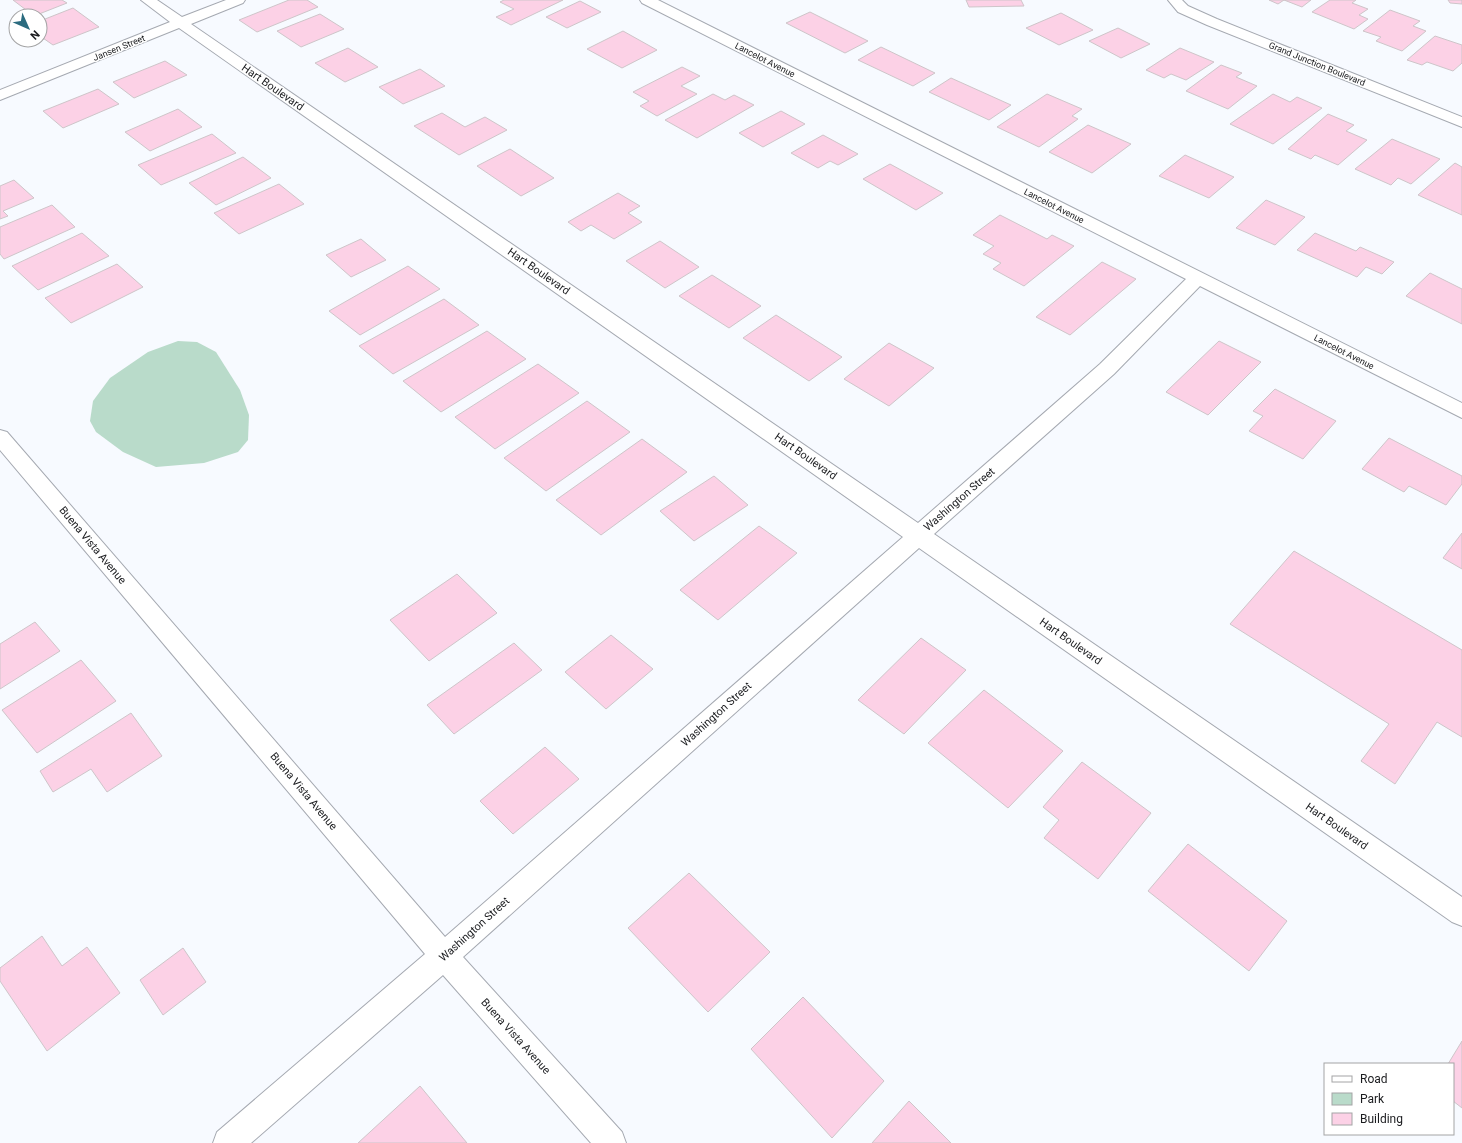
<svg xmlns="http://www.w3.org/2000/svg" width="1462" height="1143" font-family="Roboto,sans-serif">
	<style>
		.green { fill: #b9dbca }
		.building { fill: #fcd1e6; stroke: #cec5c9 }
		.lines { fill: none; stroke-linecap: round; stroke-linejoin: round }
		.street-casing { stroke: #a5a9b1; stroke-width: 2 }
		.street { fill: #fff; fill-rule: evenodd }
		.labels { text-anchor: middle; stroke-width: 3; stroke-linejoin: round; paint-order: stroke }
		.far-street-label { font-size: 9px; fill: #1b1c1f; stroke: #fff }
		.street-label { font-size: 11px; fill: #1b1c1f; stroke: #fff }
	</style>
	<rect width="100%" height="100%" fill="#f7faff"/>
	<path class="green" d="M178 341 197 342 216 352 240 390 249 415 248 440 238 452 204 463 156 467 123 452 96 432 90 421 93 401 110 378 148 352Z"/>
	<g class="building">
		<path d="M13 0H62L67 3 34 16Z"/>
		<path d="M289 0H307L318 7 257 32 239 20Z"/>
		<path d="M504 0H563L511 25 496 17 514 9 500 2Z"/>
		<path d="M966 0H1021L1024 6 969 7Z"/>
		<path d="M1269 0H1311L1302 7 1284 0 1278 4Z"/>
		<path d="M1330 0H1356L1352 3 1368 9 1359 15 1368 19 1354 29 1312 12Z"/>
		<path d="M1448 0H1462V4L1450 3Z"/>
		<path d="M580 1 601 12 567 28 546 17Z"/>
		<path d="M73 8 99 27 53 45 40 36V21Z"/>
		<path d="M1390 10 1420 21 1413 26 1426 31 1402 51 1376 41 1381 37 1363 31Z"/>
		<path d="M810 12 868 41 845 53 786 23Z"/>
		<path d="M1061 13 1093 30 1059 45 1026 28Z"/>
		<path d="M320 14 344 29 301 47 277 31Z"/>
		<path d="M1118 28 1150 44 1121 58 1089 41Z"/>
		<path d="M623 31 657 50 622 68 587 49Z"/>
		<path d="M1435 36 1462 45V63L1453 71 1427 62 1422 65 1407 60Z"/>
		<path d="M881 47 935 73 913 86 858 60Z"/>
		<path d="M348 48 378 67 345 82 315 63Z"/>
		<path d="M1180 48 1214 62 1186 80 1171 74 1164 78 1146 70Z"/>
		<path d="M165 61 187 75 134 98 113 82Z"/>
		<path d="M1221 65 1242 73 1236 77 1257 86 1228 109 1186 91Z"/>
		<path d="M682 67 700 76 681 86 697 94 657 116 640 106 649 101 633 92Z"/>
		<path d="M420 69 445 86 403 104 379 87Z"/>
		<path d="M951 78 1011 105 989 120 929 92Z"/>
		<path d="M98 89 119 104 63 128 43 111Z"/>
		<path d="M713 94 725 100 734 95 754 105 697 138 665 120Z"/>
		<path d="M1047 94 1082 109 1072 116 1078 119 1039 147 997 127Z"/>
		<path d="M1273 94 1290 102 1297 97 1322 108 1273 144 1230 124Z"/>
		<path d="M178 109 202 127 150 151 125 132Z"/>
		<path d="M781 111 805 124 763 147 739 133Z"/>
		<path d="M442 113 465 127 485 117 507 130 459 155 414 126Z"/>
		<path d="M1328 114 1354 125 1346 131 1367 140 1338 165 1315 155 1311 159 1288 149Z"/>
		<path d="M1088 125 1131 144 1092 173 1049 152Z"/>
		<path d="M212 134 236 153 161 185 138 165Z"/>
		<path d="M823 135 858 154 838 165 830 161 818 168 791 153Z"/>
		<path d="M1392 139 1440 159 1411 184 1398 178 1391 185 1355 169Z"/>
		<path d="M510 149 554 178 521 196 477 166Z"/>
		<path d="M1185 155 1234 177 1209 198 1159 176Z"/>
		<path d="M243 157 271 178 216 205 189 183Z"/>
		<path d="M1455 163 1462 167V215L1418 195Z"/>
		<path d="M890 164 943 193 916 210 863 179Z"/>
		<path d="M14 180 34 198 3 211 8 216 0 219V186Z"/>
		<path d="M279 184 304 204 239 234 214 213Z"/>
		<path d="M618 193 640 206 628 213 642 222 614 239 591 225 581 231 568 222Z"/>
		<path d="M1266 200 1305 217 1275 245 1236 228Z"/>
		<path d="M52 205 75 227 4 259 0 254V227Z"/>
		<path d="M1000 215 1047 239 1052 235 1074 246 1024 286 993 269 1001 263 983 254 994 246 973 235Z"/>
		<path d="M82 233 109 256 38 290 12 266Z"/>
		<path d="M1315 233 1356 251 1360 247 1394 262 1382 274 1366 267 1357 277 1297 250Z"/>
		<path d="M361 239 386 260 351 277 326 255Z"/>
		<path d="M660 241 699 267 665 288 626 261Z"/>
		<path d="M1102 262 1136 279 1070 335 1036 317Z"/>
		<path d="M117 264 143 287 71 323 45 298Z"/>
		<path d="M408 266 440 289 360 335 329 311Z"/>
		<path d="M1430 273 1462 289V324L1406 296Z"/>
		<path d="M712 275 761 306 729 328 679 296Z"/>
		<path d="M444 299 479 325 393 374 359 346Z"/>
		<path d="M776 315 842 357 809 381 743 338Z"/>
		<path d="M487 331 526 359 441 412 403 381Z"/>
		<path d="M1219 341 1261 362 1208 415 1166 392Z"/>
		<path d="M889 343 934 368 889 406 844 379Z"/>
		<path d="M538 364 579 393 495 449 455 417Z"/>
		<path d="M1275 389 1336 421 1303 459 1249 431 1263 416 1253 411Z"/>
		<path d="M587 401 630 432 546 491 504 458Z"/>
		<path d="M1389 438 1462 476V484L1446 505 1409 486 1404 492 1362 469Z"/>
		<path d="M642 439 687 472 601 535 556 500Z"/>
		<path d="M714 476 748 505 694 541 660 511Z"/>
		<path d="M759 526 797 553 718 620 680 590Z"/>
		<path d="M1462 533V569L1443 558Z"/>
		<path d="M1294 551 1462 650V737L1437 722 1395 784 1361 761 1389 724 1230 624Z"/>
		<path d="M457 574 497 613 429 661 390 620Z"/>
		<path d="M35 622 60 651 0 689V644Z"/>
		<path d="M611 635 653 669 606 709 565 672Z"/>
		<path d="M921 638 966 670 904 734 858 700Z"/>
		<path d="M514 643 542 670 454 734 427 705Z"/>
		<path d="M81 660 116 701 37 753 2 710Z"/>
		<path d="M984 690 1063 751 1008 808 928 743Z"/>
		<path d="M131 713 162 756 107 792 91 769 53 792 40 771Z"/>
		<path d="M545 747 579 779 513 834 480 801Z"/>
		<path d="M1082 762 1151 813 1098 879 1044 838 1059 820 1043 807Z"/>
		<path d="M1188 844 1287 921 1249 971 1148 891Z"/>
		<path d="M689 873 770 952 708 1012 628 928Z"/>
		<path d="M42 936 62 966 87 947 120 993 47 1051 0 981V968Z"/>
		<path d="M183 948 206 982 163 1015 140 980Z"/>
		<path d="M803 997 884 1081 832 1138 751 1049Z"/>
		<path d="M1462 1041V1108L1453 1101V1064H1448Z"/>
		<path d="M420 1086 467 1143H358Z"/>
		<path d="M909 1101 951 1143H872Z"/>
	</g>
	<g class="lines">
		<defs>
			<g id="street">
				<path d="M141 0H157L182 17 226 0H245L243 3 191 24 918 523 1100 364 1186 279 642 3 640 0H658L1462 403V418L1200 286 1114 374 934 534 1462 897V926L1452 922 919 548 463 957 622 1132 626 1143H591L443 975 251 1143H213L217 1132 425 954 0 450V430L7 432 445 937 903 537 179 28 0 100V90L170 22Z"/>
				<path d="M1168 0H1182L1188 6 1217 19 1462 117V127L1207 25 1178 12Z"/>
			</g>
		</defs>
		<use href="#street" class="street-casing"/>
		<use href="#street" class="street"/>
	</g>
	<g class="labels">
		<g class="far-street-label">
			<text transform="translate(119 48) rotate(-22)" y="3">Jansen Street</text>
			<text transform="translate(765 60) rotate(27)" y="3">Lancelot Avenue</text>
			<text transform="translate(1317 64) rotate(22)" y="3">Grand Junction Boulevard</text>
			<text transform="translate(1054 206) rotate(27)" y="3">Lancelot Avenue</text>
			<text transform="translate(1344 352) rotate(27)" y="3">Lancelot Avenue</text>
		</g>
		<g class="street-label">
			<text transform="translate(273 87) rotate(35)" y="4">Hart Boulevard</text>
			<text transform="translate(539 271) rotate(35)" y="4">Hart Boulevard</text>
			<text transform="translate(806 456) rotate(35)" y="4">Hart Boulevard</text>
			<text transform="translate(959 499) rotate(-41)" y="4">Washington Street</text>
			<text transform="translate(93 545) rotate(50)" y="4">Buena Vista Avenue</text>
			<text transform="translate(1071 641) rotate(35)" y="4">Hart Boulevard</text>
			<text transform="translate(716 714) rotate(-42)" y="4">Washington Street</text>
			<text transform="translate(304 791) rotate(50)" y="4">Buena Vista Avenue</text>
			<text transform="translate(1337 826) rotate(35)" y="4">Hart Boulevard</text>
			<text transform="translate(474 929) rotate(-42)" y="4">Washington Street</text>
			<text transform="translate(516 1036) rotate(48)" y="4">Buena Vista Avenue</text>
		</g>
	</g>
	<rect x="1324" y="1063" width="130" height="72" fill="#ffffff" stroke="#a4a4a5"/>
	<rect x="1332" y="1076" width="20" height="6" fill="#ffffff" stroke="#a4a4a5"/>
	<text x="1360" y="1083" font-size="12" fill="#1b1c1f">Road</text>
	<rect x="1332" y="1093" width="20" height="12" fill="#b9dbca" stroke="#a4a4a5"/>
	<text x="1360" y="1103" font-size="12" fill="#1b1c1f">Park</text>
	<rect x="1332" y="1113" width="20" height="12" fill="#fcd1e6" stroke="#a4a4a5"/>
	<text x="1360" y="1123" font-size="12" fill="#1b1c1f">Building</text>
	<g transform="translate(28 28) rotate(135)"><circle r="19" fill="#ffffff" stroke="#a4a4a5"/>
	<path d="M0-3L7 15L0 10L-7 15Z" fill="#2b6b7f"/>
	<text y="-6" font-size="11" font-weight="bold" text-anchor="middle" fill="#1b1c1f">N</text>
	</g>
</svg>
